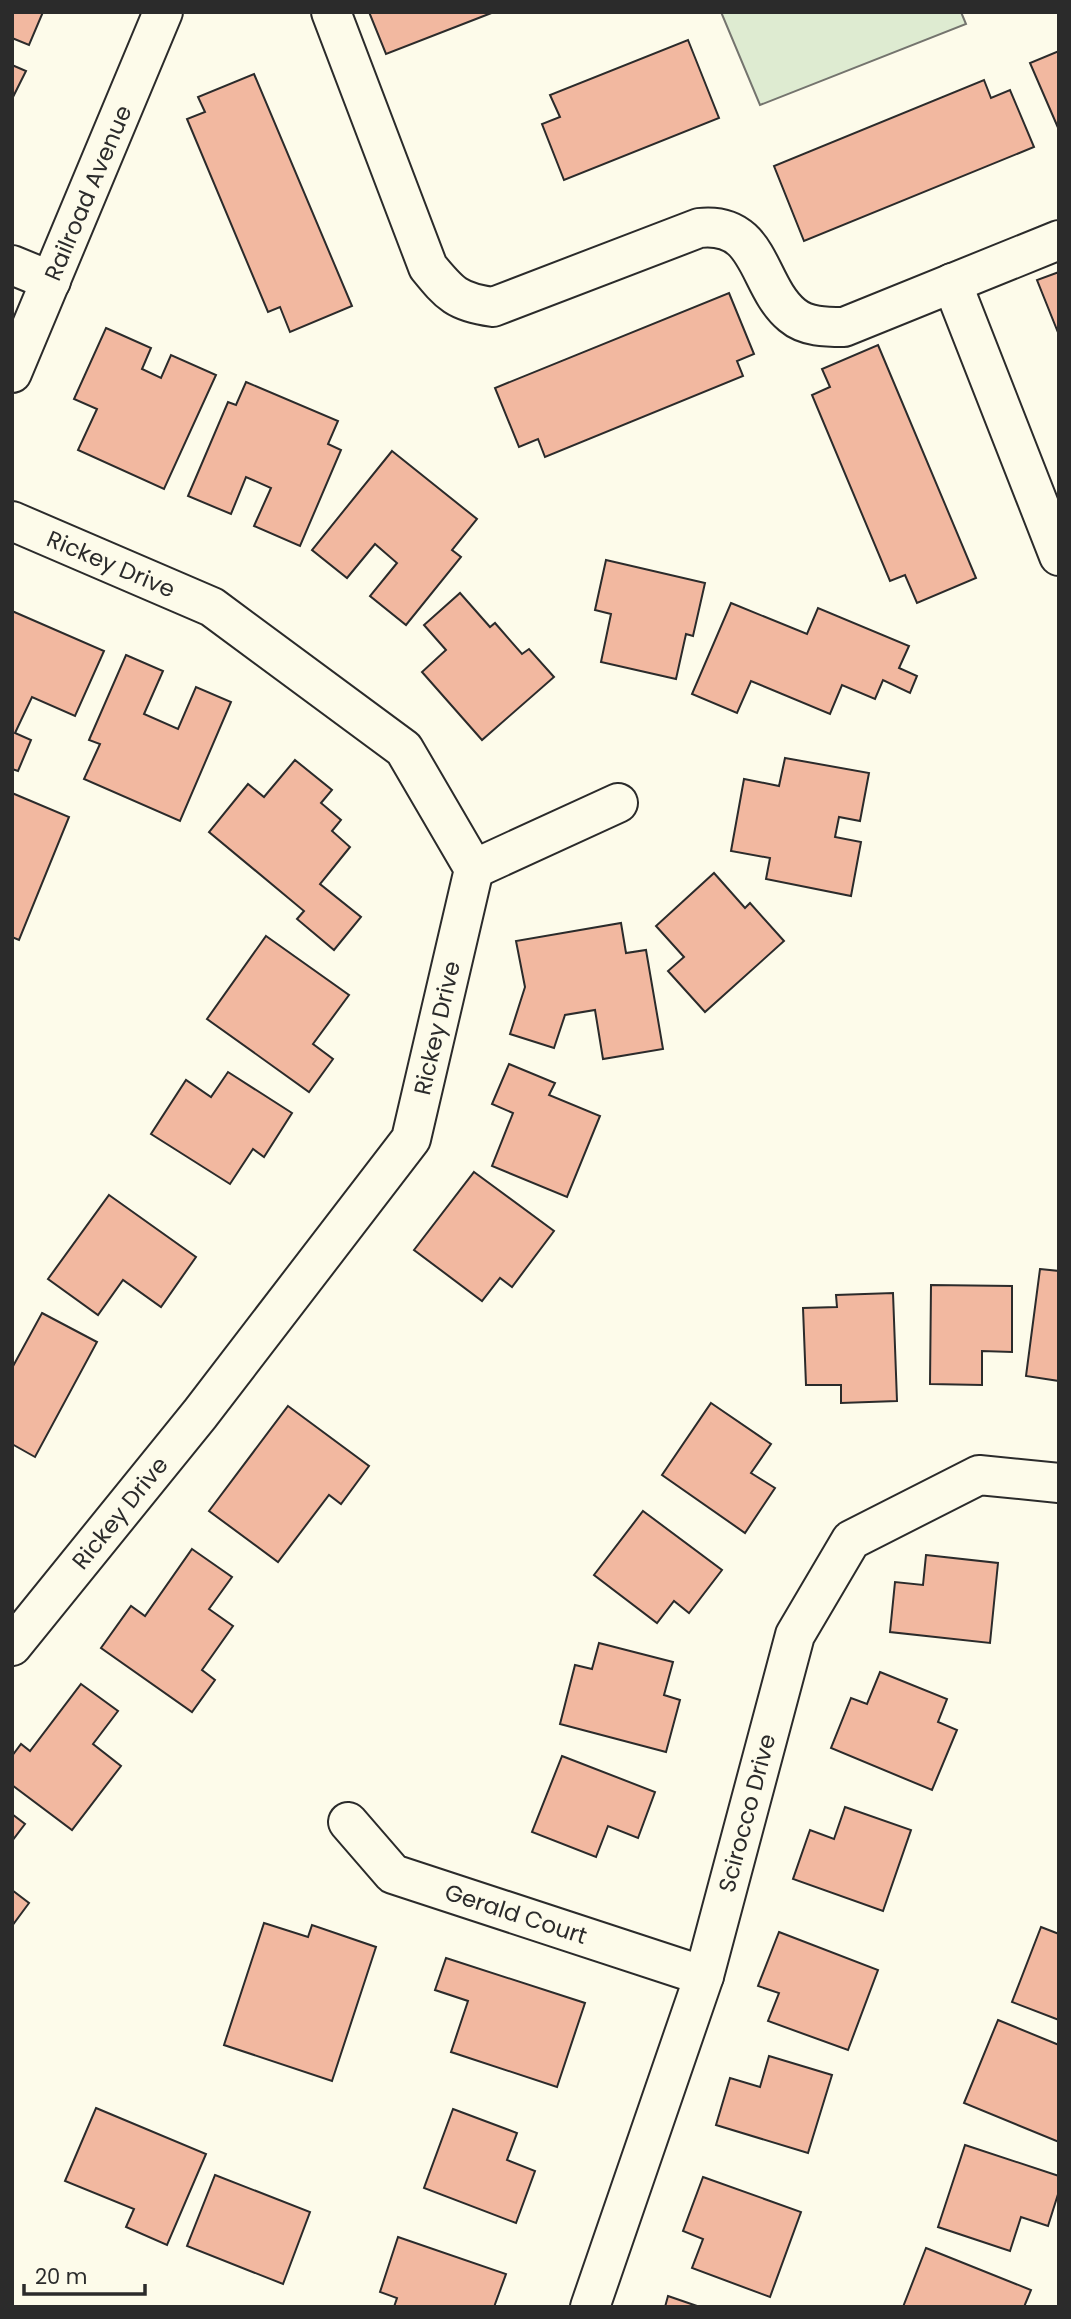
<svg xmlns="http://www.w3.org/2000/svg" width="1071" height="2319" font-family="Poppins,sans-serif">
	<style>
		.green { fill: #deebd1; stroke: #74746e; stroke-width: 2 }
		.building { fill: #f2b8a0; stroke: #2b2b2b; stroke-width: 2 }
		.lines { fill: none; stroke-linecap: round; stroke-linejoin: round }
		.minor-casing { stroke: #2b2b2b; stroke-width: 42 }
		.minor { stroke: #fdfbea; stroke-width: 38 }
		.labels { text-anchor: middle; stroke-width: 5; stroke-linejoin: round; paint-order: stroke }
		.street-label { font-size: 23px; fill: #2b2b2b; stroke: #fdfbea }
	</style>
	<rect width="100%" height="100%" fill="#fdfbea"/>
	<path class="green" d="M721 12H961L966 24 760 105Z"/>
	<g class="building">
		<path d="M12 12H43L29 45 12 38Z"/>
		<path d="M369 12H494L386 54Z"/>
		<path d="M688 40 719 118 564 180 542 124 560 117 550 95Z"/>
		<path d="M1059 51V130L1030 63Z"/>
		<path d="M12 65 26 71 12 99Z"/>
		<path d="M254 74 352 306 290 332 280 307 268 312 187 119 205 112 198 97Z"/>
		<path d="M984 80 991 98 1010 90 1034 147 804 241 774 166Z"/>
		<path d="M1059 272V335L1037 280Z"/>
		<path d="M729 293 754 354 737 361 743 376 545 457 538 439 519 447 495 388Z"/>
		<path d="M106 328 151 348 142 369 161 378 171 355 216 375 164 489 78 450 97 409 74 399Z"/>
		<path d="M878 345 976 578 917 603 905 575 890 581 812 395 830 387 822 369Z"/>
		<path d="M246 382 338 421 328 444 341 450 300 546 254 526 271 488 246 477 231 514 188 496 228 402 236 405Z"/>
		<path d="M392 451 477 519 452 550 461 557 406 625 370 596 397 563 375 544 347 578 312 550Z"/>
		<path d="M606 560 705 583 693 636 686 634 676 679 601 662 611 614 595 610Z"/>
		<path d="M460 593 490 627 495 623 522 654 529 649 554 677 482 740 422 672 446 650 424 625Z"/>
		<path d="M731 603 807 634 818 608 909 646 899 668 917 676 910 693 883 680 875 699 842 685 830 714 751 681 737 713 692 694Z"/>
		<path d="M12 611 104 651 75 716 32 697 15 733 31 740 18 771 12 769Z"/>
		<path d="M126 655 163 671 144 714 178 729 196 687 231 702 180 821 84 779 100 744 89 740Z"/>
		<path d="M785 758 869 773 860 821 839 817 835 837 861 842 851 896 766 879 770 858 731 851 744 779 779 786Z"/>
		<path d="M295 760 332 790 321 803 341 820 332 831 350 847 320 884 361 917 334 950 297 919 304 911 209 832 248 784 264 797Z"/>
		<path d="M12 793 69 817 19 940 12 937Z"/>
		<path d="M714 873 745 908 750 903 784 941 705 1012 668 971 684 957 656 926Z"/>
		<path d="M621 923 626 953 646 950 663 1049 603 1059 595 1010 565 1015 554 1048 510 1034 525 987 516 941Z"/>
		<path d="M266 936 349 995 313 1044 333 1059 309 1092 207 1019Z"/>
		<path d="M509 1064 555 1083 549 1095 600 1116 567 1197 492 1166 513 1113 492 1104Z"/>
		<path d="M228 1072 292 1113 264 1157 253 1149 230 1184 151 1134 186 1080 211 1097Z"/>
		<path d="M474 1172 554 1231 512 1287 500 1278 482 1301 414 1250Z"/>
		<path d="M109 1195 196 1257 161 1307 123 1280 98 1315 48 1279Z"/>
		<path d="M1040 1269 1059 1271V1381L1026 1376Z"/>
		<path d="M931 1285 1012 1286V1352L982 1351V1385L930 1384Z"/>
		<path d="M893 1293 897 1401 841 1403V1385H806L803 1308 837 1307 836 1295Z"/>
		<path d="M42 1313 97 1342 35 1457 12 1444V1368Z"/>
		<path d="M711 1403 771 1444 751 1473 775 1488 745 1533 662 1475Z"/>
		<path d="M288 1406 369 1466 341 1504 329 1495 278 1562 209 1511Z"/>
		<path d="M643 1511 722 1570 689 1613 674 1601 657 1623 594 1575Z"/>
		<path d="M192 1549 232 1577 209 1609 233 1626 202 1670 215 1680 192 1712 101 1648 131 1606 145 1616Z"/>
		<path d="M926 1555 998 1563 990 1643 890 1632 895 1582 923 1585Z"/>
		<path d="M599 1643 673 1662 664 1695 680 1700 666 1752 560 1724 575 1665 592 1669Z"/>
		<path d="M880 1672 947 1699 938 1722 957 1730 932 1790 831 1748 851 1698 867 1704Z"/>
		<path d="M81 1684 118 1711 93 1744 121 1766 72 1830 12 1785V1756L21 1744 30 1751Z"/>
		<path d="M562 1756 655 1792 638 1838 608 1826 596 1857 532 1832Z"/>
		<path d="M845 1807 911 1830 883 1911 793 1879 810 1830 834 1839Z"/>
		<path d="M12 1814 25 1824 12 1841Z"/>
		<path d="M12 1890 29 1903 12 1926Z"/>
		<path d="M264 1923 308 1937 312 1925 376 1947 332 2081 224 2045Z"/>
		<path d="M1041 1927 1059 1934V2020L1012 2002Z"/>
		<path d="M779 1932 878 1970 848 2050 768 2021 779 1993 758 1986Z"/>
		<path d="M446 1958 585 2003 557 2087 451 2052 468 2001 435 1990Z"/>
		<path d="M998 2020 1059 2045V2142L964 2103Z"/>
		<path d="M769 2056 832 2075 808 2153 716 2125 730 2078 760 2087Z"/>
		<path d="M96 2108 206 2154 167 2245 126 2227 134 2209 65 2181Z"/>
		<path d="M453 2109 517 2133 507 2160 535 2171 516 2223 424 2188Z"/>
		<path d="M965 2145 1059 2176V2191L1048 2226 1021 2217 1010 2251 938 2227Z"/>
		<path d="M215 2175 310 2212 283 2284 187 2246Z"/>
		<path d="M703 2177 801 2212 770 2297 692 2268 703 2239 683 2231Z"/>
		<path d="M398 2237 506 2274 494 2307H394L397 2298 380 2292Z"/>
		<path d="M926 2248 1031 2290 1024 2307H903Z"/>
		<path d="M668 2296 700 2307H665Z"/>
	</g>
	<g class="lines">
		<defs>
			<g id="minor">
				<path d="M331 12 428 267C450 294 457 302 493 307L699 228C762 221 756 285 792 315 806 327 826 327 844 327L1059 240"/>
				<path d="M12 265 51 281"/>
				<path d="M952 283 1059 556"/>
				<path d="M12 373 163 12"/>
				<path d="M12 521 212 607 404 749 474 869 411 1139 200 1414 12 1646"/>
				<path d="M474 869 618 803"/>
				<path d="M348 1822 393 1874 704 1976"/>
				<path d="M590 2307 704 1976 795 1635 851 1540 979 1475 1059 1483"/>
			</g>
		</defs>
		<use href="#minor" class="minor-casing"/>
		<use href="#minor" class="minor"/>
	</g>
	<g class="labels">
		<g class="street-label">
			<text transform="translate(88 193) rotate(-67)" y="8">Railroad Avenue</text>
			<text transform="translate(111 564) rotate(23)" y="8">Rickey Drive</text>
			<text transform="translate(437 1028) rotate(-77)" y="8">Rickey Drive</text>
			<text transform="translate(120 1513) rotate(-51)" y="8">Rickey Drive</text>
			<text transform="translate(747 1813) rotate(-75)" y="8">Scirocco Drive</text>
			<text transform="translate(516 1914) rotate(18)" y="8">Gerald Court</text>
		</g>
	</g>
	<rect width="1071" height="2319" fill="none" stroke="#2b2b2b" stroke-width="28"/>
	<path d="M24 2284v10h121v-10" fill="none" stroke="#2b2b2b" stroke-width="3.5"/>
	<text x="35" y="2284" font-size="21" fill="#2b2b2b" stroke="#fdfbea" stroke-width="5" paint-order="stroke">20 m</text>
</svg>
